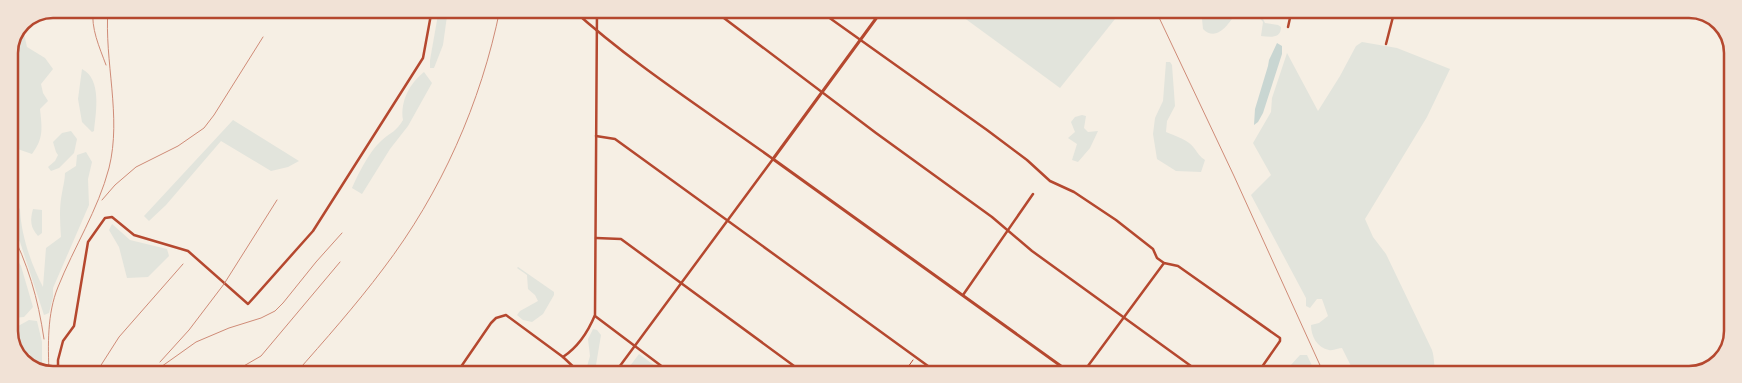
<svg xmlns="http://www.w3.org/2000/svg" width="1742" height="383" font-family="Montserrat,sans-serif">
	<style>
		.green { fill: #e2e4dc }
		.water { fill: #c9d6d2 }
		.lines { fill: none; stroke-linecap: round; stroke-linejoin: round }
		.path { stroke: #b5482f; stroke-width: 1 }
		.minor { stroke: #b5482f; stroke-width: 2.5 }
		.tertiary { stroke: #b5482f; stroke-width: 2.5 }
		.secondary { stroke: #b5482f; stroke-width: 3 }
		.rail { stroke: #cf8b77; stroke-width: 1 }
		.rim { fill: none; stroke: #b5482f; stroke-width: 2.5 }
	</style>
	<rect width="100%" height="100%" fill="#f6efe4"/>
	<g class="green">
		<path d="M439 9H448L443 45 434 68H430V60Z"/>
		<path d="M952 9H1123L1060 88Z"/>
		<path d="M1206 9H1239C1231 20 1218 44 1203 29L1202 19Z"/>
		<path d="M1252 9H1264L1263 19 1265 23 1278 25 1281 27C1281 39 1270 37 1261 36L1263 22Z"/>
		<path d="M22 25 27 47 45 58 53 69 41 84 43 93 48 101 40 109C42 128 44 138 32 154L9 146V52L20 26Z"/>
		<path d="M1362 42 1397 48 1450 69 1427 117 1365 219 1373 237 1386 254 1432 350C1435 359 1433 366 1437 374H1355L1342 348C1339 348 1333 351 1329 350 1317 348 1311 336 1311 325L1319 323 1328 316 1322 299H1317L1310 308 1306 306V298L1251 195 1271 175 1253 143 1271 112 1272 98 1287 53 1318 111 1340 76 1356 46Z"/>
		<path d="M1166 62H1170L1172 65 1175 106 1167 121 1166 132C1175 136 1189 140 1194 148 1198 153 1199 156 1205 160L1201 172 1176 171 1157 159 1153 134 1155 118 1163 101Z"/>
		<path d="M82 69C102 79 96 112 94 131L92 132 82 122 78 99Z"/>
		<path d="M424 72 432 83 408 126 390 149 362 194 352 188C358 174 369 152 381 141 391 132 396 132 403 120 400 101 410 83 424 72Z"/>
		<path d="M1082 115 1086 116 1084 128 1088 132 1098 131 1090 148 1078 162 1072 160 1077 144 1068 138 1075 132 1071 122 1075 117Z"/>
		<path d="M233 120 299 161 288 167 271 171 221 141 166 205 149 221 144 216Z"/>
		<path d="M71 131 77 139 74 153 59 168 51 171 48 167 55 161 58 155 56 152 53 142 62 133Z"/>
		<path d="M86 152 92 162 88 179 89 205 53 288V297L49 313 44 315 20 242 9 221V195L12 202 20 209C21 235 31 264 43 287L46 248 61 237C60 222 59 208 62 193 63 186 65 180 65 173L76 166 77 155Z"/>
		<path d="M33 209 42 210V233L38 236C30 227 30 220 33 209Z"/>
		<path d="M112 224 130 240 167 249 169 256 148 277 127 278 119 247 109 230Z"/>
		<path d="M9 246 21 266 33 307 24 317 13 318V301L9 299Z"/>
		<path d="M518 267 554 292V295L543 314 532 322 523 320 517 315 520 311 538 301 535 295 528 289 527 275 517 268Z"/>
		<path d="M29 320 37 321 42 342V372L31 367 30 354 16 351 11 340V330Z"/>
		<path d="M593 329 597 330 601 335 595 371 591 374 586 370 590 356 588 339Z"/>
		<path d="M639 354 663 372 664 374H624Z"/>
		<path d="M1300 355H1307L1316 374H1301L1298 368 1290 370V366Z"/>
	</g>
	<path class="water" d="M1277 43 1282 46V54L1263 113 1258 122 1254 125 1255 109 1268 66 1269 60Z"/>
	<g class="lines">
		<path class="path" d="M903 374 913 360"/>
		<g class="minor">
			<path d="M712 9 876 133 992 217 1032 251 1202 374"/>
			<path d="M817 9 987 130 1027 160 1050 181 1074 192 1116 220 1153 249 1157 258 1164 263 1178 266 1280 338V341L1257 374"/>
			<path d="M1288 27 1292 9"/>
			<path d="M1386 44 1395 9"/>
			<path d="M596 136 615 139 939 374"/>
			<path d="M596 238 621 239 805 374"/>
			<path d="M963 295 1033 194"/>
			<path d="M595 316 672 374"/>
			<path d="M563 357C578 347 588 332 595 315L597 9"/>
			<path d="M58 373V360L63 341 74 326 88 242 105 218 112 217 134 235 188 251 248 304 313 231 423 58 432 9"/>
			<path d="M456 374 491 323 496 318 506 315 563 357 581 374"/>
			<path d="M614 374 773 159"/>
			<path d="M1082 374 1164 263"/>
		</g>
		<path class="tertiary" d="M572 9C634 65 705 110 773 159"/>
		<path class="secondary" d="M883 9 773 159 1072 374"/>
		<g class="rail">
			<path d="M93 9C91 29 99 46 106 65"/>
			<path d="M1155 9 1234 176 1324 374"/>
			<path d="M102 200 115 185 136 167 178 146 204 128 214 115 263 37"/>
			<path d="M9 227C28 264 38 298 44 339"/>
			<path d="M160 362 189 330 224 284 277 200"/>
			<path d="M49 373C48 345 47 314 58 287 74 247 98 210 109 168 122 116 104 62 108 9"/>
			<path d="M96 373 119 337 183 264"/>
			<path d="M151 374 196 342 229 328 261 318 275 311 283 303 316 262 342 233"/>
			<path d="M201 374 242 367 261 356 340 262"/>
			<path d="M295 374C325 340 356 305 383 269 441 193 481 103 500 9"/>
		</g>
	</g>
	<path d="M0 0H1742V383H0ZM53 18H1689A35 35 0 0 1 1724 53V331A35 35 0 0 1 1689 366H53A35 35 0 0 1 18 331V53A35 35 0 0 1 53 18Z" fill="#f1e2d6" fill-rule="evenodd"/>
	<path class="rim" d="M53 18H1689A35 35 0 0 1 1724 53V331A35 35 0 0 1 1689 366H53A35 35 0 0 1 18 331V53A35 35 0 0 1 53 18Z"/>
</svg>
